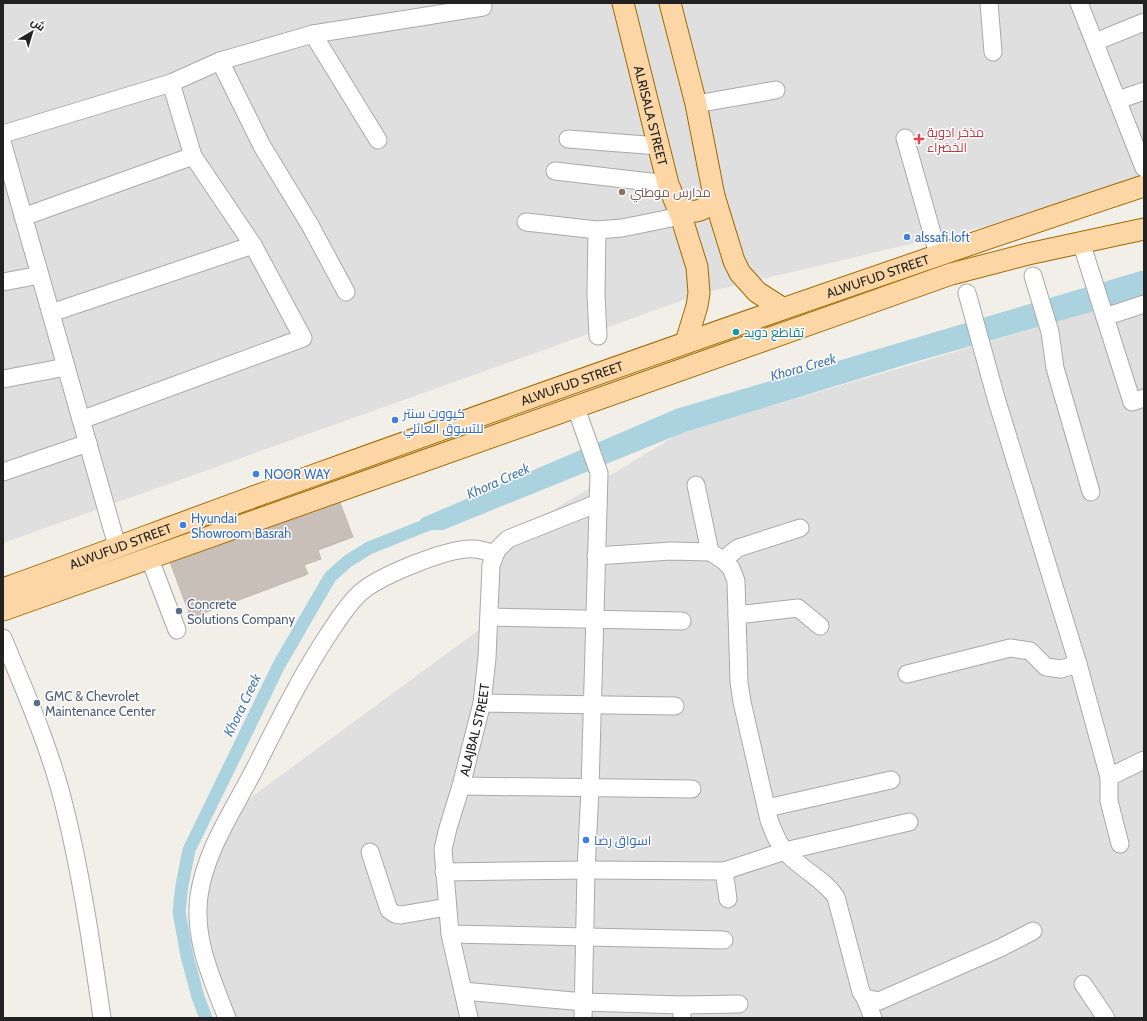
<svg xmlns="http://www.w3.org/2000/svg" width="1147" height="1021" font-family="Cabin,Cairo,sans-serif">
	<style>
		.residential { fill: #e0dfdf }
		.water { fill: #aad3df }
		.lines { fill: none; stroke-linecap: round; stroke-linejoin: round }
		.canal { stroke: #aad3df; stroke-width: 13 }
		.building { fill: #c7bfb8; stroke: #c4b6ab }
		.minor-casing { stroke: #a9a9a9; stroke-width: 19 }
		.major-casing { stroke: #a06b00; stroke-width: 23 }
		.minor { stroke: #fff; stroke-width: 17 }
		.major { stroke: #fcd6a4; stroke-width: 21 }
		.health-dot { fill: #e0444e; stroke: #fff; stroke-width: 1.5 }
		.education-dot { fill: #8d6e63; stroke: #fff; stroke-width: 1.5 }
		.shop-dot { fill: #3f7fe0; stroke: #fff; stroke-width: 1.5 }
		.culture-dot { fill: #0f9aa8; stroke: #fff; stroke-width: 1.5 }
		.service-dot { fill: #5c6f8a; stroke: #fff; stroke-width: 1.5 }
		.labels { text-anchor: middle; stroke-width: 3; stroke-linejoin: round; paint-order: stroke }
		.street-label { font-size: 13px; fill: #222; stroke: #fff }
		.health-label { font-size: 13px; fill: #be3a42; stroke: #fff; text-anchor: start }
		.education-label { font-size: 13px; fill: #785e54; stroke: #fff; text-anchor: start }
		.shop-label { font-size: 13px; fill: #366cbe; stroke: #fff; text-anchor: start }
		.culture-label { font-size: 13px; fill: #0d838f; stroke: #fff; text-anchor: start }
		.service-label { font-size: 13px; fill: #4e5e75; stroke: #fff; text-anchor: start }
		.water-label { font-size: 14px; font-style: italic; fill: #4a7aab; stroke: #fff }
	</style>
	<rect width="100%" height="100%" fill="#f2efe9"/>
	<g class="residential">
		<path d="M3 3H1144V189L703 293 3 543Z"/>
		<path d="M1144 296V1018H225L200 934 220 820 483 627 494 546 680 433Z"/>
	</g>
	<path class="water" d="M1144 270V297L911 363 685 432 443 530H429L418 527 419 522 422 518 676 409Z"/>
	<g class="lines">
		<path class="canal" d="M206 1018 198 997 187 956 179 912 182 885 189 850 279 665 330 577 348 561 369 548 434 522"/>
	</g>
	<path class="building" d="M339 500 353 537 318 550 321 559 304 565 308 574 191 618 170 562Z"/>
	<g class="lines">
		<defs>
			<g id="minor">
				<path d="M989 3 993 52"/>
				<path d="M1079 3 1144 168"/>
				<path d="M313 34 378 140"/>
				<path d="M1095 42 1144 22"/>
				<path d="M220 61 262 146 310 225 346 292"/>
				<path d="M1118 100 1144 91"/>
				<path d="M696 104 776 90"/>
				<path d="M3 134 171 83 220 61 313 34 483 7"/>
				<path d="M905 138 938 254"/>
				<path d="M568 139 659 146"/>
				<path d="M3 145 117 546"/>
				<path d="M555 171 668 184"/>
				<path d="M23 217 193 156"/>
				<path d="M526 222 597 230 622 228 681 216"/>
				<path d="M597 230 596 294 598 336"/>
				<path d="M1081 242 1132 402 1144 398"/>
				<path d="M1033 276 1050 332 1055 368 1091 492"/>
				<path d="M3 282 40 275"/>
				<path d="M967 293 996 398 1078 664 1109 777"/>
				<path d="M51 313 253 245"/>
				<path d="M1105 317 1144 304"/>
				<path d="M3 379 66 367"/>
				<path d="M576 408 599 473 590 789 586 870 583 1018"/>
				<path d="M81 420 303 338 253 245 193 156 171 83"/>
				<path d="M3 472 88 443"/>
				<path d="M696 485 710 552"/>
				<path d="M596 556 671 551 710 552 723 560 731 568 736 581 739 682 742 702 769 820C773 831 777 842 785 851 800 869 822 877 836 897L861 992 865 998 879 1001 1000 948 1033 931"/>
				<path d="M149 557 177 630"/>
				<path d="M723 560 738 548 800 528"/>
				<path d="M737 615 798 608 820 626"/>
				<path d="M489 617 682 621"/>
				<path d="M3 638C26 694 51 750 65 809 82 878 92 948 102 1018"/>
				<path d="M907 674 1010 648 1030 651 1046 667 1061 669 1078 664"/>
				<path d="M482 703 675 706"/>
				<path d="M461 786 692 789"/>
				<path d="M767 808 891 780"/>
				<path d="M1120 844 1109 801V777L1144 760"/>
				<path d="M370 852 389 910 395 914 401 915 447 907"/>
				<path d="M724 871 728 899"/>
				<path d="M444 872 586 870 724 871 785 851 909 822"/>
				<path d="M450 934 724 940"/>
				<path d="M1083 984 1106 1018"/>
				<path d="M463 991 584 1002 682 1005V1018"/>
				<path d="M865 998 873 1018"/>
				<path d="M682 1005 739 1004"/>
				<path d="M227 1018C212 979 193 939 199 896 205 852 232 812 252 774 276 727 299 679 328 635 338 620 347 605 360 593 379 576 449 547 474 549 481 549 488 552 495 554"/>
				<path id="s1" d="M469 1018 450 934 443 849 448 828 461 786 482 703 487 658 491 565 497 550 508 539 598 503"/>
			</g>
			<g id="major">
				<path id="s2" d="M623 3 668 184 681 216 697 267 699 293 697 306 686 342"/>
				<path d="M670 3 696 104 714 196 734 261 740 273 757 292 782 308"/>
				<path d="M678 207C693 215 706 212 714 196"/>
				<path id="s3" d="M3 589C104 553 204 514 306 478 584 378 863 279 1144 186"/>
				<path d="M3 610 951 274 1028 254 1144 229"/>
			</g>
		</defs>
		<use href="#minor" class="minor-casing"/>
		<use href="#major" class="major-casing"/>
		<use href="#minor" class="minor"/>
		<use href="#major" class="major"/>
	</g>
	<path class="health-dot" d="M917 133h4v4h4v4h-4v4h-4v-4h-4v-4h4z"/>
	<circle class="education-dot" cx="622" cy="192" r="4"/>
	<g class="shop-dot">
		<circle cx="907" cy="237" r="4"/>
		<circle cx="395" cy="420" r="4"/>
		<circle cx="256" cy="474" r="4"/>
		<circle cx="183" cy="525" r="4"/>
		<circle cx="586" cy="840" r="4"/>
	</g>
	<circle class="culture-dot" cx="736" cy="332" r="4"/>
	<g class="service-dot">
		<circle cx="179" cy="611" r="4"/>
		<circle cx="37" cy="703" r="4"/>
	</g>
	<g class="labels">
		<g class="street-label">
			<text dy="5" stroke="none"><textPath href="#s2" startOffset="116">ALRISALA STREET</textPath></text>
			<text dy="5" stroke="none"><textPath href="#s3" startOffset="929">ALWUFUD STREET</textPath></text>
			<text dy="5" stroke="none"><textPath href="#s3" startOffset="605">ALWUFUD STREET</textPath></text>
			<text dy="5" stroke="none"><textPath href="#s3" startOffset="125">ALWUFUD STREET</textPath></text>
			<text dy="5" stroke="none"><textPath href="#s1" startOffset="295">ALAJBAL STREET</textPath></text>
		</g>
		<g class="health-label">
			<text x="927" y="137">مذخر ادوية<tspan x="927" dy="15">الخضراء</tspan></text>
		</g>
		<g class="education-label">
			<text x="630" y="197">مدارس موطني</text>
		</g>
		<g class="shop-label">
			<text x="915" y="242">alssafi loft</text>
			<text x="403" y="418">كيووت سنتر<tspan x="403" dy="15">للتسوق العائلي</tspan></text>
			<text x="264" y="479">NOOR WAY</text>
			<text x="191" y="523">Hyundai<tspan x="191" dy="15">Showroom Basrah</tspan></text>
			<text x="594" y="845">اسواق رضا</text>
		</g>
		<g class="culture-label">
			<text x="744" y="337">تقاطع دويد</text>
		</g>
		<g class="service-label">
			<text x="187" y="609">Concrete<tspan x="187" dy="15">Solutions Company</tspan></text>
			<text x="45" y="701">GMC &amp; Chevrolet<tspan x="45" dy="15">Maintenance Center</tspan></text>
		</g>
		<g class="water-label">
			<text transform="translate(803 367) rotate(-16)" y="5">Khora Creek</text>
			<text transform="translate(498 481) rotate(-24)" y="5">Khora Creek</text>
			<text transform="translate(242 705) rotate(-64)" y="5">Khora Creek</text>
		</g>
	</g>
	<rect width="1147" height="1021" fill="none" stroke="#222222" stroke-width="8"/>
	<g transform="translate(32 32) rotate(38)" stroke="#ffffff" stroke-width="3" paint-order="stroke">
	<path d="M0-3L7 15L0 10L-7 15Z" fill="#222222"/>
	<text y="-6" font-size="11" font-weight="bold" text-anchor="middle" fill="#222222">ش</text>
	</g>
</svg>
